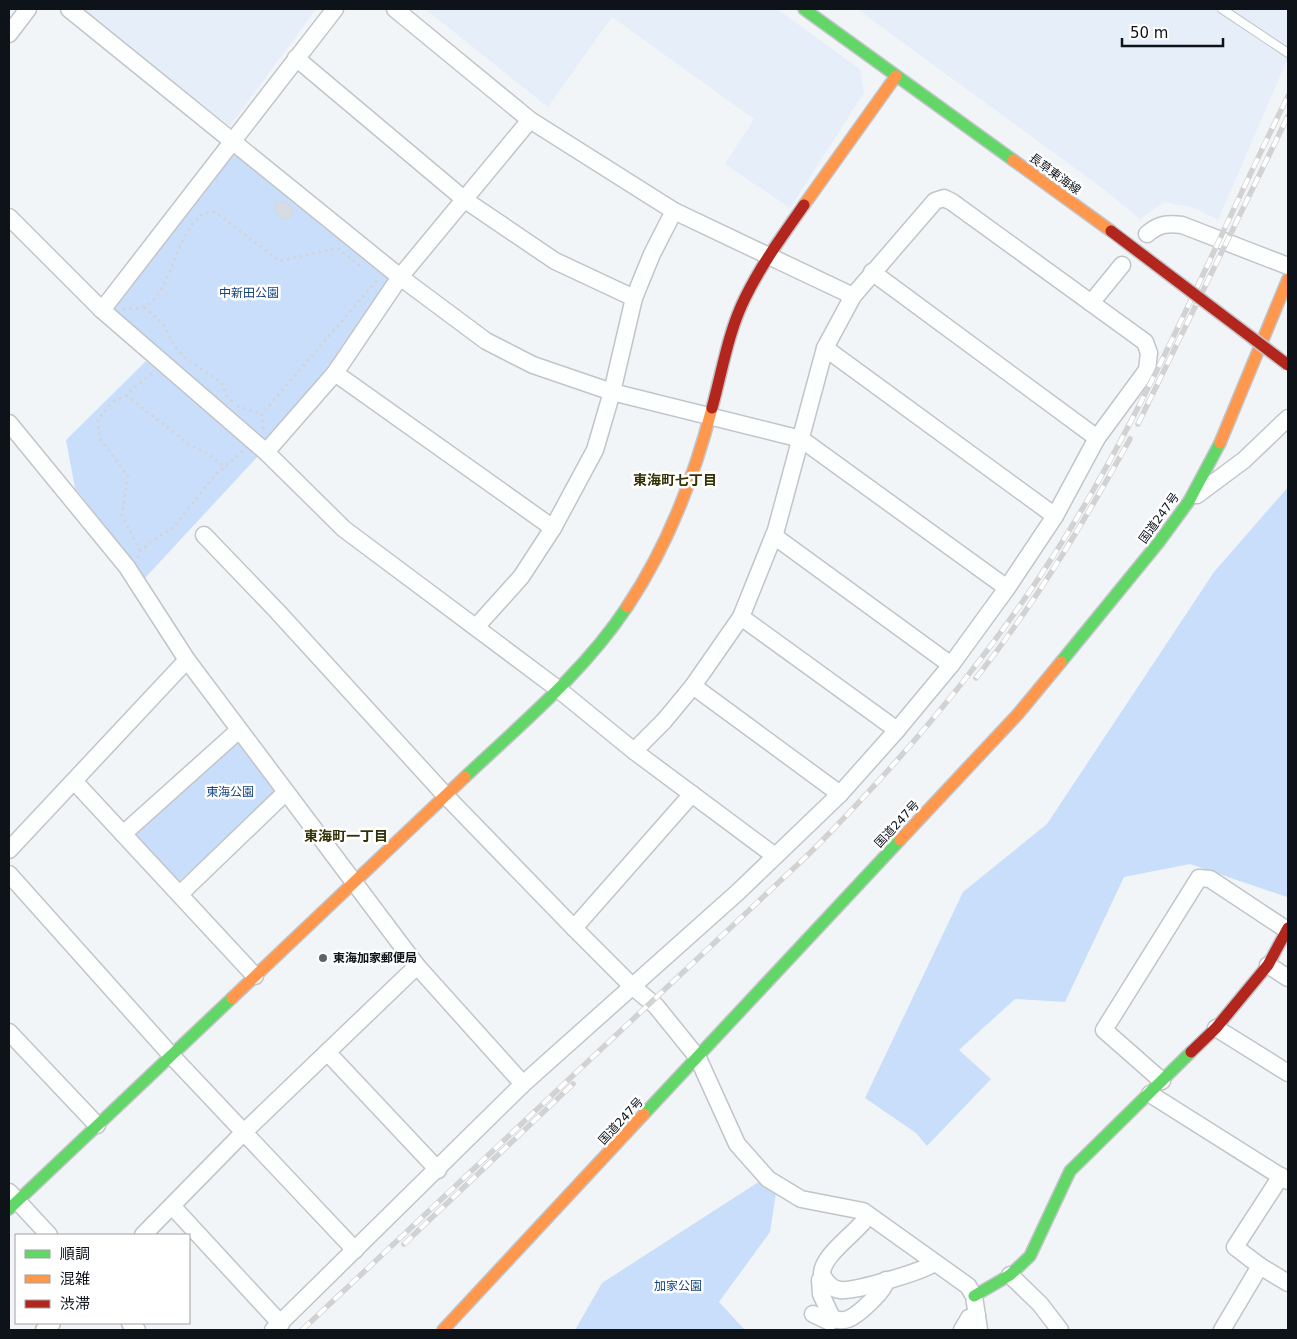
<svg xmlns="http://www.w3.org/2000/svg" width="1297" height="1339" font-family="'DejaVu Sans','Noto Sans JP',sans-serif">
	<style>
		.built { fill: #e6eef9 }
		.green { fill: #c9defa }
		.building { fill: #d7dce3; stroke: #d3d8dd }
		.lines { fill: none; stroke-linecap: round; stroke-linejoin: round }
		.lane-casing { stroke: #c1c5ca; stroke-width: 10 }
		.street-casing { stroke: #c1c5ca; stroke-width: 19 }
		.fast-casing { stroke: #c1c5ca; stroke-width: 14 }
		.slow-casing { stroke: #c1c5ca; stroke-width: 14 }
		.jam-casing { stroke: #c1c5ca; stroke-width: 14 }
		.path { stroke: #d3d3d4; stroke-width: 2.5; stroke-dasharray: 2.5 4; stroke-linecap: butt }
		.lane { stroke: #fdfefe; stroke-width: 8 }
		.street { stroke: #fdfefe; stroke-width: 16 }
		.fast { stroke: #63d668; stroke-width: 11 }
		.slow { stroke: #ff974d; stroke-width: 11 }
		.jam { stroke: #b3261e; stroke-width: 11 }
		.rail-casing { stroke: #d2d2d3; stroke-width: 5.5 }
		.rail { stroke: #fff; stroke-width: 4; stroke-dasharray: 11; stroke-linecap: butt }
		.jam-bridge-casing { stroke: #c1c5ca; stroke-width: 14; stroke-linecap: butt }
		.jam-bridge { stroke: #b3261e; stroke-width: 11 }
		.poi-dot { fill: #5e6268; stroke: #fff; stroke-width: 2 }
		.labels { text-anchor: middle; stroke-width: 5; stroke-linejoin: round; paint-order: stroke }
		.street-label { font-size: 12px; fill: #0e131a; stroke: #fff }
		.park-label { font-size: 12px; fill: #15447f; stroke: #fff }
		.poi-label { font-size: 12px; font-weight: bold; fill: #0e131a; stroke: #fff; text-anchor: start }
		.neighbourhood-label { font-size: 14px; font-weight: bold; fill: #333005; stroke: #fff }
	</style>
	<rect width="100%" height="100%" fill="#f2f5f8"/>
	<g class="built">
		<path d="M78 9H316L230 126Z"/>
		<path d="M425 9H777L860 69 864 93 790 208 725 164 754 119 612 17 548 107Z"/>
		<path d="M857 9H1288V58L1218 220 1195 208 1164 202 1140 219 1102 188Z"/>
	</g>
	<g class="green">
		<path d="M232 140 400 277 268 441H261L102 310Z"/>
		<path d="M146 361 259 455 145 578 75 488 66 440Z"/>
		<path d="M1288 487V895L1287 897 1190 864 1124 877 1065 1002 1015 999 959 1050 991 1079 927 1146 916 1133 865 1098 963 892 1047 824 1214 572Z"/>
		<path d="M238 739 284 789 177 883 132 834Z"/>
		<path d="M760 1181 776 1193 770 1232 719 1302 745 1330H575L602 1283Z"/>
	</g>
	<path class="building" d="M276 202H285L293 208 292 216 284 219 275 212Z"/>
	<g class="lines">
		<defs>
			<path id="lane" d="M1222 9 1288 53"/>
			<g id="street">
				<path d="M69 9 400 277 486 341 533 365 612 392 801 439 1007 588"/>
				<path d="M395 9 530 120 674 211 853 296"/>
				<path d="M9 34 28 9"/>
				<path d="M296 58 465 200 555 261 634 298"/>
				<path d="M530 120 400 277 335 373 553 528"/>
				<path d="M9 217 102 310 266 452 344 529 558 689 634 751 775 856"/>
				<path d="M1147 234C1159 224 1167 223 1182 225L1288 266"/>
				<path d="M872 272 1097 438"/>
				<path d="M1091 303 1122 265"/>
				<path d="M102 310 335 9"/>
				<path d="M825 348 1055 516"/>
				<path d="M9 423 127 567 187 660 417 966 523 1084"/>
				<path d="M266 452 335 373"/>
				<path d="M1197 495 1244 460 1288 418"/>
				<path d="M204 535 277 611 446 796 574 928 633 987 656 1006 698 1058 737 1144 768 1179 801 1199 863 1211 968 1286 974 1296 979 1330"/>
				<path d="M774 536 951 665"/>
				<path d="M741 617 897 730"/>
				<path d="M476 627 521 577 553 528 595 450 612 392 634 298 652 254 674 211"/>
				<path d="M693 686 840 794"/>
				<path d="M74 781 255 976"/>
				<path d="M123 834 239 730"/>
				<path d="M9 850 187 660"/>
				<path d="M9 874 170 1054 355 1250"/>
				<path d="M180 894 286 792"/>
				<path d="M574 928 692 794"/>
				<path d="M1268 965 1288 978"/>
				<path d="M1216 1028 1288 1073"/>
				<path d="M9 1032 97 1125"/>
				<path d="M328 1053 438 1170"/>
				<path d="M1162 1081 1104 1030 1199 878 1210 879 1287 930"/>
				<path d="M1150 1094 1288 1181"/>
				<path d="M1281 1176 1235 1247 1260 1266 1288 1283"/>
				<path d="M9 1192 49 1235"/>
				<path d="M173 1207 281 1324"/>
				<path d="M868 1216C857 1233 821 1255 822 1275 826 1282 831 1289 840 1290 853 1292 925 1271 934 1263"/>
				<path d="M143 1235 244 1132 417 966"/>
				<path d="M1010 1275 1040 1304 1060 1330"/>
				<path d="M823 1277 820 1280 821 1294 832 1318C837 1320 843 1321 848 1319 857 1316 887 1289 886 1280"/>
				<path d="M813 1314 830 1322 832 1318"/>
				<path d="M130 1323 137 1330"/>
				<path d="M44 1330 52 1323"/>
				<path d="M273 1330 523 1084 738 892 840 794 897 730 951 665 1007 588 1055 516 1097 438 1147 370 1149 353 1145 342 952 202 944 198 935 201 853 296 825 348 776 530 741 617 693 686 664 721 634 751"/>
				<path d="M962 1330 969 1318 977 1315"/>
				<path d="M1222 1330 1260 1266"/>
			</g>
			<g id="fast">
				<path d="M804 9 1013 160"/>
				<path d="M1061 662 1159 542 1189 501 1220 443"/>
				<path d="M465 777C521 724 584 672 627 607"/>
				<path d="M644 1114 900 840"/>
				<path d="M9 1209 232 998"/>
				<path d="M974 1296 1010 1275 1030 1256 1070 1171 1191 1052"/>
			</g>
			<g id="slow">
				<path d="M1013 160 1111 231"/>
				<path d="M804 205 896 76"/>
				<path d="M1220 443 1288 279"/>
				<path d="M627 607C667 547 694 478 712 408"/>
				<path d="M900 840 1018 714 1061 662"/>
				<path d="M232 998 465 777"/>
				<path d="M443 1330 644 1114"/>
			</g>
			<g id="jam">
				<path d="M712 408C722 372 728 332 745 298 761 265 783 235 804 205"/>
				<path d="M1191 1052 1216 1028 1268 965 1288 928"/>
			</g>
		</defs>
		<use href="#lane" class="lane-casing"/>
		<use href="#street" class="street-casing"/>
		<use href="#fast" class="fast-casing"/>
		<use href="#slow" class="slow-casing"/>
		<use href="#jam" class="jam-casing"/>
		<g class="path">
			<path d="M144 307 163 324 175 347 186 359 221 382 227 396 233 402"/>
			<path d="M123 309C129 308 137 309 143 307 174 298 178 208 215 212L280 261 337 248 360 266"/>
			<path d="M126 395 190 445 207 453 226 468"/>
			<path d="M237 406 262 414"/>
			<path d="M263 429 262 414 378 279"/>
			<path d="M140 551 122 515 128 477 99 437 98 420 111 403 126 395 152 373"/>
			<path d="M138 558 140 551 153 540 172 529 216 474 243 451"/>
		</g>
		<use href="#lane" class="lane"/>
		<use href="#street" class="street"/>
		<use href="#fast" class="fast"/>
		<use href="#slow" class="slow"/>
		<use href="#jam" class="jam"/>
		<defs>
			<g id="rail">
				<path d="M1138 424 1288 116"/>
				<path d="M976 678C1035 604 1084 522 1130 439"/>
				<path d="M404 1244 573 1084"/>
				<path d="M302 1330 810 853C918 744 1014 628 1091 494 1165 366 1222 229 1288 96"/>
			</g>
		</defs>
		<use href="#rail" class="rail-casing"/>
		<use href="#rail" class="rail"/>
		<defs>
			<path id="jam-bridge" d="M1111 231 1288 365"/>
		</defs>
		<use href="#jam-bridge" class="jam-bridge-casing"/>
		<use href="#jam-bridge" class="jam-bridge"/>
	</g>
	<circle class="poi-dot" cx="323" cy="958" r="5"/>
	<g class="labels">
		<g class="street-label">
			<text transform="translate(1055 174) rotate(36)" y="4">長草東海線</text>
			<text transform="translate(1159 518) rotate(-54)" y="4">国道247号</text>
			<text transform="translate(897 824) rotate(-47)" y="4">国道247号</text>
			<text transform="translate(621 1121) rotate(-47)" y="4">国道247号</text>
		</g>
		<g class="park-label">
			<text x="249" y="297">中新田公園</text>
			<text x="230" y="796">東海公園</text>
			<text x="678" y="1290">加家公園</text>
		</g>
		<g class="poi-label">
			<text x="333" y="962">東海加家郵便局</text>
		</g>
		<g class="neighbourhood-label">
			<text x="675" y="485">東海町七丁目</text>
			<text x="346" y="841">東海町一丁目</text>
		</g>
	</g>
	<rect width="1297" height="1339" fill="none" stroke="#0e131a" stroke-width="20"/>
	<rect x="15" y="1234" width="175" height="90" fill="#ffffff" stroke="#9fa1a3"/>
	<rect x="25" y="1250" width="25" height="8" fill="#63d668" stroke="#9fa1a3"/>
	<text x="60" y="1259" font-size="15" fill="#0e131a">順調</text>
	<rect x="25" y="1275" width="25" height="8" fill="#ff974d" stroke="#9fa1a3"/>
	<text x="60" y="1284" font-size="15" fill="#0e131a">混雑</text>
	<rect x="25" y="1300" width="25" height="8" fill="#b3261e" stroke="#9fa1a3"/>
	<text x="60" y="1309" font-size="15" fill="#0e131a">渋滞</text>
	<path d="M1122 38v8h101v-8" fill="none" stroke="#0e131a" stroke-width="2.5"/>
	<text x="1130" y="38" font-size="15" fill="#0e131a" stroke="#ffffff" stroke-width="4" paint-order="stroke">50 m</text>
</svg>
